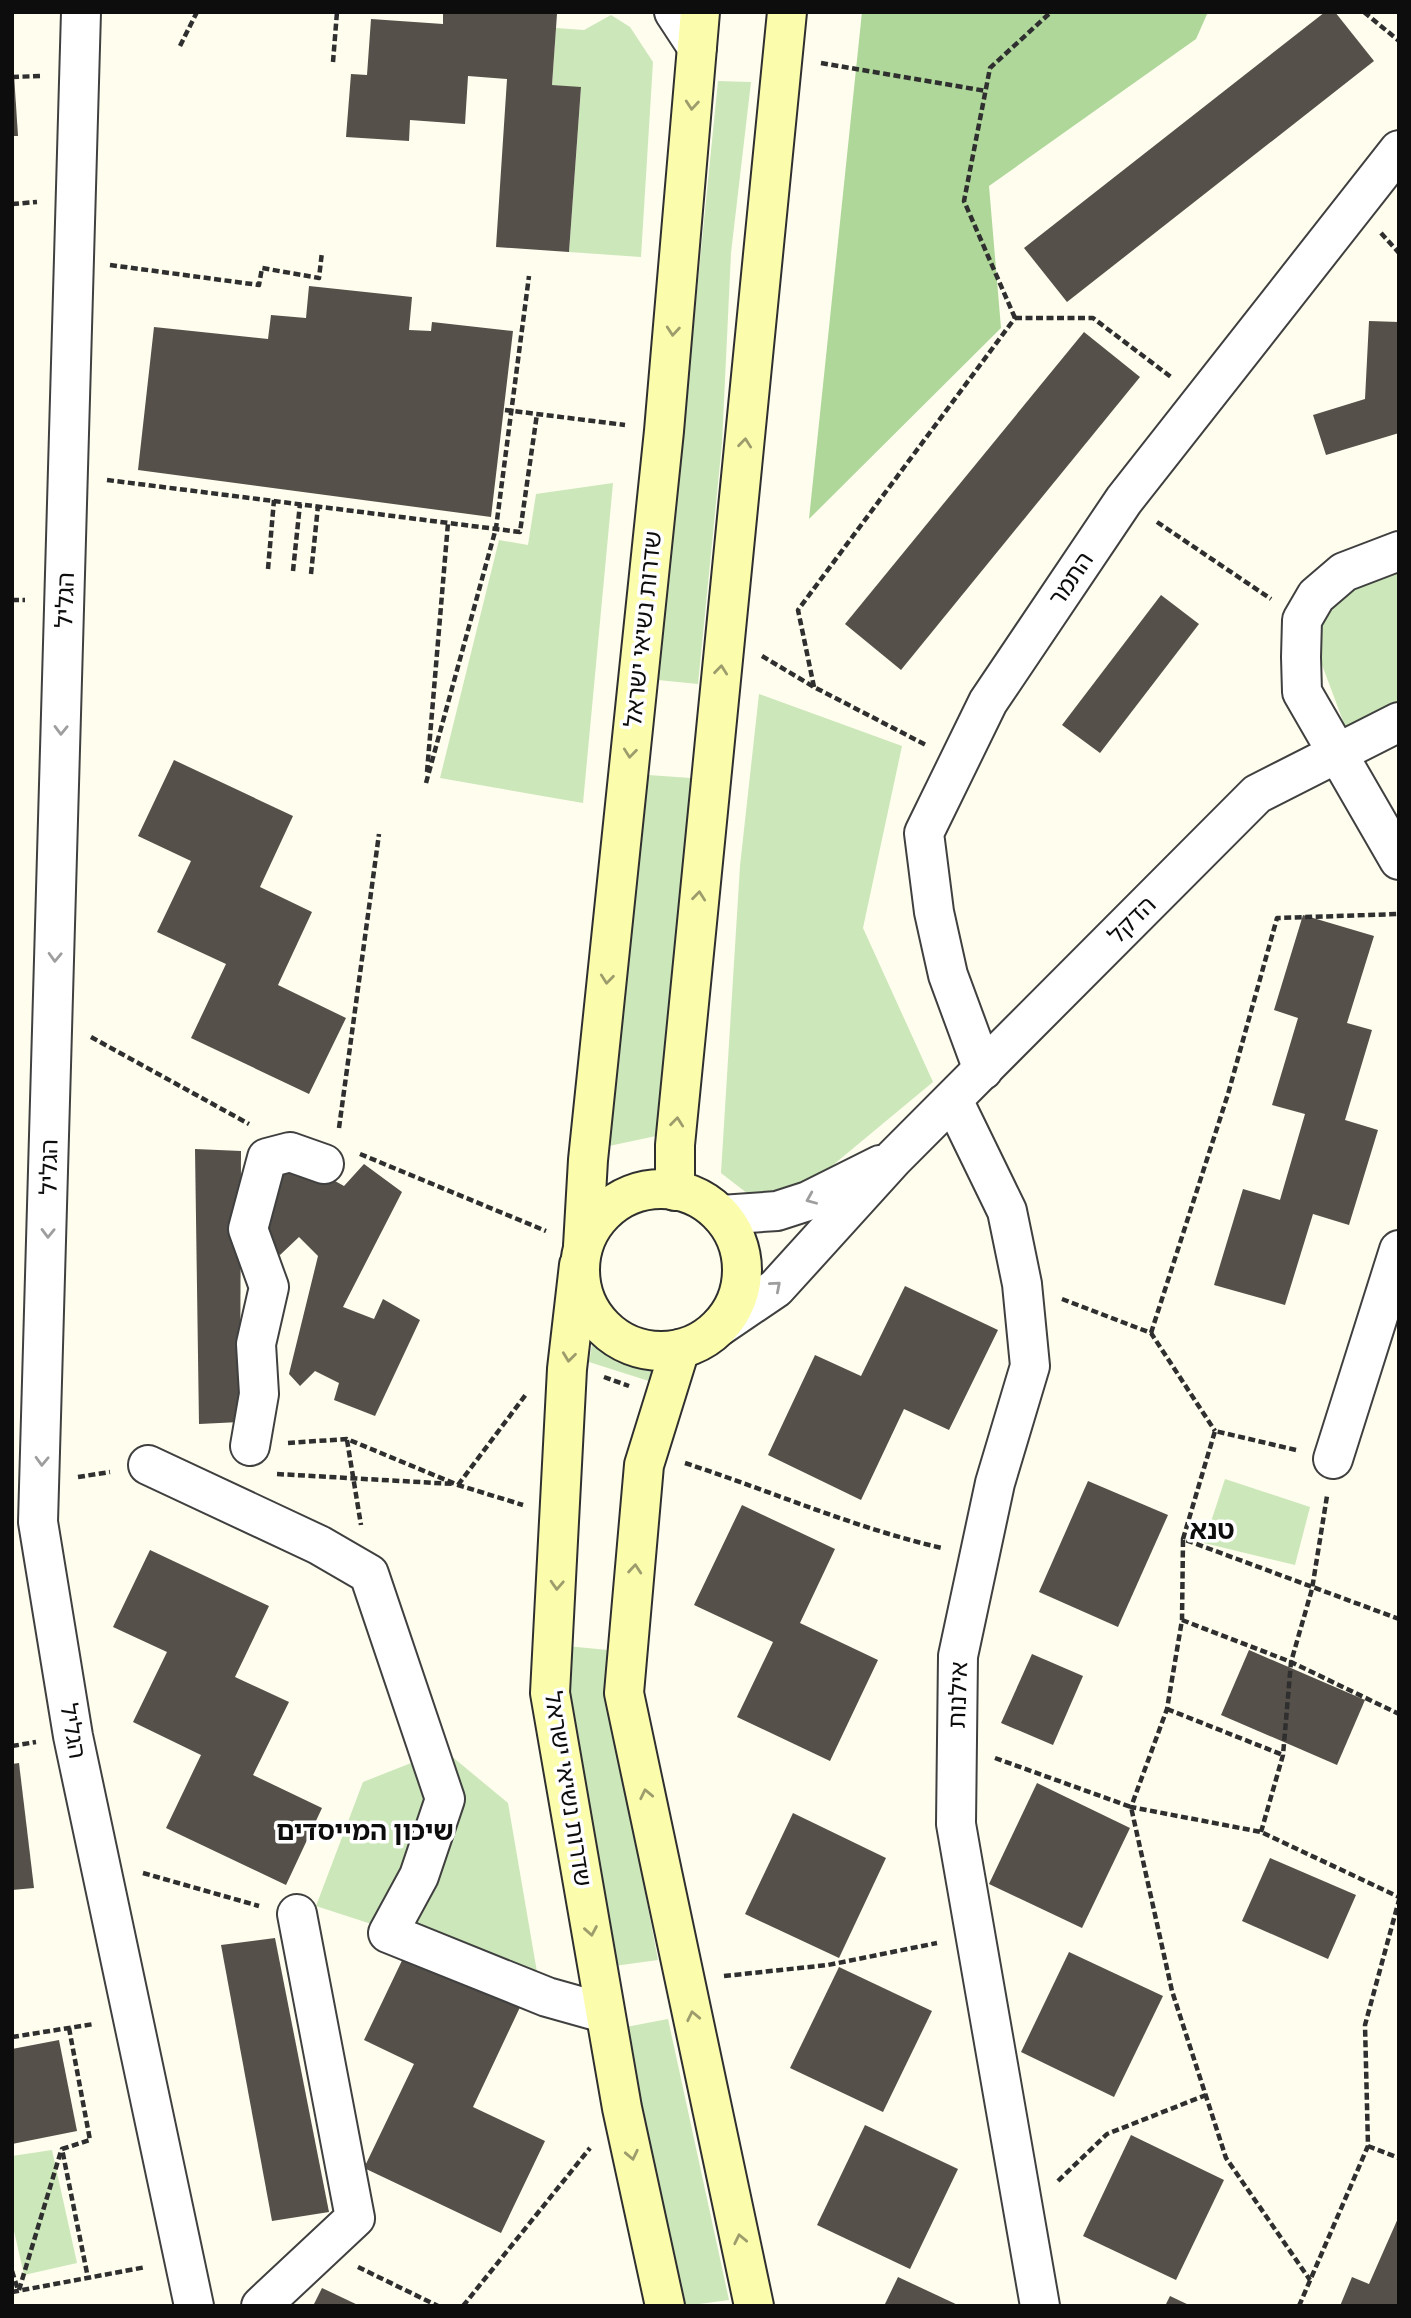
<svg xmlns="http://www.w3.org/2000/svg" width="1411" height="2318" font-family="Merriweather,'Noto Sans Hebrew',serif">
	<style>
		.green { fill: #cce7b9 }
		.forest { fill: #aed799 }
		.building { fill: #55504a }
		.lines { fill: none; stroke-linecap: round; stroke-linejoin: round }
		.street-casing { stroke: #404040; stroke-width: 42 }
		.secondary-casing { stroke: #2f2f2f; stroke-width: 42 }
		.path { stroke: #2f2f2f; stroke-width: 4.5; stroke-dasharray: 7 3.5; stroke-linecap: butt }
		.street { stroke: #fff; stroke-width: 38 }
		.secondary { stroke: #fbfcac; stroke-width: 38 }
		.oneway { stroke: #9c9c6c }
		.oneway2 { stroke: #9e9e9e }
		.labels { text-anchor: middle; stroke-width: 7; stroke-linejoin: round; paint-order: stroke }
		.street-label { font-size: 24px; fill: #0d0d0d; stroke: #fff }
		.neighbourhood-label { font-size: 26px; font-weight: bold; fill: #0d0d0d; stroke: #fff }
	</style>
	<rect width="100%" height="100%" fill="#fefdee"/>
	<g class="green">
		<path d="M611 15 630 27 653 62 641 257 569 252 581 88 552 85 556 28 584 30Z"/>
		<path d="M718 81 751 82 731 253 722 443 698 684 658 680Z"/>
		<path d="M613 483 583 803 440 778 499 540 528 545 536 494Z"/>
		<path d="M1399 567V703L1346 729 1315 646 1330 595Z"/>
		<path d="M759 694 902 746 863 928 933 1082 774 1214 721 1173 740 866Z"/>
		<path d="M648 775 691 778 656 1136 609 1146 608 1125Z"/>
		<path d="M593 1339 626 1356 659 1362 652 1382 589 1362Z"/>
		<path d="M1225 1479 1310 1507 1295 1565 1204 1543Z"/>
		<path d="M566 1646 608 1650 606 1687 658 1960 614 1966 569 1690Z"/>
		<path d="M444 1750 508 1803 538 1978 316 1906 363 1782Z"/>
		<path d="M668 2019 729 2300 684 2306 626 2027Z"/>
		<path d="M52 2150 77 2263 24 2275 12 2222V2156Z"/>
	</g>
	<path class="forest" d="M862 12H1208L1196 39 989 186 1001 328 809 519Z"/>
	<g class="building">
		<path d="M443 12 557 14 552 85 581 87 569 252 496 247 507 79 468 76 465 124 410 120 409 141 346 137 351 74 367 75 371 19 443 24Z"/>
		<path d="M1325 12H1335L1374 61 1067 302 1024 248Z"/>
		<path d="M12 44 18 136H12Z"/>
		<path d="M309 286 412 297 409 330 431 331 432 322 513 331 491 517 138 470 154 327 268 339 271 315 306 318Z"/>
		<path d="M1369 321 1399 322V433L1326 455 1313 415 1365 399Z"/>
		<path d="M1084 332 1140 377 901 670 845 624Z"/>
		<path d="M1161 595 1199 624 1100 753 1062 725Z"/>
		<path d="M174 760 293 816 260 887 312 912 278 985 346 1018 309 1094 191 1038 226 964 157 932 191 861 138 836Z"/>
		<path d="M1303 915 1374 936 1347 1023 1372 1030 1345 1120 1378 1130 1349 1225 1313 1214 1285 1305 1214 1285 1243 1189 1280 1200 1305 1114 1272 1105 1298 1018 1274 1010Z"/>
		<path d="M195 1149 241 1151 240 1422 199 1424Z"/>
		<path d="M292 1157 344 1186 364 1164 402 1192 343 1307 374 1319 383 1299 420 1320 375 1416 334 1400 339 1383 315 1371 300 1386 289 1374 318 1256 299 1237 280 1255 255 1232Z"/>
		<path d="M905 1286 998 1330 949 1430 904 1409 861 1500 768 1455 815 1355 861 1376Z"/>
		<path d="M1088 1481 1168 1515 1118 1627 1039 1592Z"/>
		<path d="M742 1505 835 1549 800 1623 878 1660 830 1761 737 1717 773 1642 694 1605Z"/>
		<path d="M150 1550 269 1606 235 1677 289 1702 253 1775 322 1808 286 1885 166 1828 201 1755 133 1722 167 1652 113 1627Z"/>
		<path d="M1249 1650 1365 1700 1337 1765 1221 1715Z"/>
		<path d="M1032 1654 1083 1676 1053 1745 1001 1723Z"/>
		<path d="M19 1763 34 1888 12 1890V1764Z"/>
		<path d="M1037 1783 1130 1828 1082 1928 989 1884Z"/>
		<path d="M793 1813 886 1858 839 1958 745 1914Z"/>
		<path d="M1270 1858 1356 1895 1328 1959 1242 1921Z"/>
		<path d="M275 1938 329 2212 272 2221 221 1945Z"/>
		<path d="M408 1948 522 2003 473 2107 545 2141 501 2233 364 2168 414 2064 364 2040Z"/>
		<path d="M1069 1952 1163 1996 1114 2097 1021 2052Z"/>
		<path d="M839 1967 932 2011 883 2112 790 2068Z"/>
		<path d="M59 2040 77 2131 12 2144V2049Z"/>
		<path d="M865 2125 958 2169 910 2269 817 2225Z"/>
		<path d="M1131 2135 1224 2180 1176 2280 1083 2236Z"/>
		<path d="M1399 2216V2306H1340L1352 2277 1369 2284Z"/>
		<path d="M898 2277 960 2306H884Z"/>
		<path d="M322 2288 360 2306H313Z"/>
		<path d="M1170 2296 1191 2306H1165Z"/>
	</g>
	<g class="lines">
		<defs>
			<g id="street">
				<path d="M81 12 38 1522 73 1736 194 2306"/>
				<path d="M674 12 697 47"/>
				<path d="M1399 551 1344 572 1316 596 1302 620 1301 657 1302 692 1399 860"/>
				<path d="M983 1070 948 975 934 912 924 833 988 702 1124 500 1399 150"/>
				<path d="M953 1100 1007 1211 1022 1284 1030 1366 995 1483 958 1656 956 1824 1040 2306"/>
				<path d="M721 1215 777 1211 808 1201 880 1165"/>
				<path d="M720 1326 776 1288 894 1158 1257 794 1399 722"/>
				<path d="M250 1446 259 1394 256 1344 269 1287 248 1229 267 1158 290 1152 324 1164"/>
				<path d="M1333 1459 1399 1250"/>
				<path d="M148 1465 319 1545 369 1574 445 1799 419 1876 388 1933 547 1997 604 2013"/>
				<path d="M261 2306 355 2218 297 1914"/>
			</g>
			<g id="secondary">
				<circle cx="661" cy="1270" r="81"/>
				<path d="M675 1191V1145L787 12"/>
				<path d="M583 1246 588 1160 664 431 700 12"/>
				<path d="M579 1265 567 1369 550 1693 622 2108 665 2306"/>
				<path d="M680 1349 644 1465 624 1693 754 2306"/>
			</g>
		</defs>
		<use href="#street" class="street-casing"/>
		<use href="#secondary" class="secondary-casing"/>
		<g class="path">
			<path d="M1364 12 1399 41"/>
			<path d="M180 46 197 12"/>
			<path d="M333 62 337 12"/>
			<path d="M821 63 986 91"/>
			<path d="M12 77 40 76"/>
			<path d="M12 204 37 202"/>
			<path d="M1381 233 1399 253"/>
			<path d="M110 265 259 285 262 268 319 278 322 252"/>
			<path d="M1015 318 964 201 990 68 1051 12"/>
			<path d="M1015 318H1093L1171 377"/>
			<path d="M505 410 625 425"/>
			<path d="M107 480 520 532 537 414"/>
			<path d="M1157 522 1271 599"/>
			<path d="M268 569 274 500"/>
			<path d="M293 571 300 504"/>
			<path d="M311 574 318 506"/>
			<path d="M12 600H25"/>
			<path d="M762 656 814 687 926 745"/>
			<path d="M814 687 798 610 1015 318"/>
			<path d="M427 772 448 523"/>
			<path d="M426 783 496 528 529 276"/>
			<path d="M91 1037 249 1124"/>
			<path d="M339 1128 379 834"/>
			<path d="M360 1154 546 1231"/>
			<path d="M1062 1299 1151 1333 1215 1431"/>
			<path d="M1151 1333 1228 1094 1277 918 1399 914"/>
			<path d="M604 1377 629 1386"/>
			<path d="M347 1440 361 1525"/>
			<path d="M288 1443 347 1439 458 1485 523 1505"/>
			<path d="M1296 1450 1215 1431 1183 1539 1399 1619"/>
			<path d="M685 1463C771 1491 854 1528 942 1548"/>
			<path d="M277 1474 454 1484"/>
			<path d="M78 1477 110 1472"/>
			<path d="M458 1485 527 1393"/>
			<path d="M1183 1540 1182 1620 1167 1709 1131 1807 1261 1832 1399 1897"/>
			<path d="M1182 1620 1291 1662 1399 1714"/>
			<path d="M1167 1709 1283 1755"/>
			<path d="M12 1746 36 1742"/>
			<path d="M995 1758 1131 1807 1172 1991 1226 2158 1310 2280"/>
			<path d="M1261 1832 1283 1755 1291 1662 1312 1589 1327 1496"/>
			<path d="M143 1873 259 1906"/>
			<path d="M724 1976 828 1965 937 1943"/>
			<path d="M69 2028 90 2140 62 2149 88 2278"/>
			<path d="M12 2037 94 2024"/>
			<path d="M1368 2146 1399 2158"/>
			<path d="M1058 2181 1107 2134 1206 2095"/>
			<path d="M358 2267 438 2306"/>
			<path d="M12 2271 18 2290"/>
			<path d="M19 2290 61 2151"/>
			<path d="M12 2292 146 2267"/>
			<path d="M463 2306 590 2148"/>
			<path d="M1299 2306 1368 2146 1365 2025 1399 1900"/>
		</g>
		<use href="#street" class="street"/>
		<use href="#secondary" class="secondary"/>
	</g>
	<defs><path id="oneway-chevron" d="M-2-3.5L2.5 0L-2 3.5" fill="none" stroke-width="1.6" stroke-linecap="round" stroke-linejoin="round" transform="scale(1.75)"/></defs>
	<g class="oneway">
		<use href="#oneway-chevron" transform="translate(692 105) rotate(95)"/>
		<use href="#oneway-chevron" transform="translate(673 331) rotate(95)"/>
		<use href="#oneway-chevron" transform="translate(745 443) rotate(-84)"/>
		<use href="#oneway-chevron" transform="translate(721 670) rotate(-84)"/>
		<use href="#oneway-chevron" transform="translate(630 753) rotate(96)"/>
		<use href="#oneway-chevron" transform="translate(699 896) rotate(-84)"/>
		<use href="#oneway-chevron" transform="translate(607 979) rotate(96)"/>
		<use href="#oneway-chevron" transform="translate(677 1122) rotate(-84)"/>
		<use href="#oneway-chevron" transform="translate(569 1357) rotate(97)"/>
		<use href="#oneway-chevron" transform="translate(635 1569) rotate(-85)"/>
		<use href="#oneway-chevron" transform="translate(557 1585) rotate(93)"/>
		<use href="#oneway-chevron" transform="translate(646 1794) rotate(-102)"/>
		<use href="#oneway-chevron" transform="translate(591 1931) rotate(80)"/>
		<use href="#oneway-chevron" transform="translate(693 2016) rotate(-102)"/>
		<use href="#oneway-chevron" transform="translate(632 2155) rotate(78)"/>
		<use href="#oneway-chevron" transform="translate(740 2239) rotate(-102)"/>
	</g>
	<g class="oneway2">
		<use href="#oneway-chevron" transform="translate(61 730) rotate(91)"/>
		<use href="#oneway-chevron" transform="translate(55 957) rotate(92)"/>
		<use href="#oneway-chevron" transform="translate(811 1199) rotate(157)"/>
		<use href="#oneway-chevron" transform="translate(48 1233) rotate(91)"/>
		<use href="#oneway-chevron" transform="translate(776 1286) rotate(-41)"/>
		<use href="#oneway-chevron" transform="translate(42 1461) rotate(92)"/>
	</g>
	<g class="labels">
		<g class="street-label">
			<text transform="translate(1071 579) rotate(-56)" y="8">התמר</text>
			<text transform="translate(65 600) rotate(-88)" y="8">הגליל</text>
			<text transform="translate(643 629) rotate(-84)" y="8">שדרות נשיאי ישראל</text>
			<text transform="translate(1132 920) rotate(-45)" y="8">הדקל</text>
			<text transform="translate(49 1167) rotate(-89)" y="8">הגליל</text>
			<text transform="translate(958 1695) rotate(-88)" y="8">אילנות</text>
			<text transform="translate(73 1731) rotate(80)" y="8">הגליל</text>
			<text transform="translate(568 1789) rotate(81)" y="8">שדרות נשיאי ישראל</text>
		</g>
		<g class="neighbourhood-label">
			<text x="1212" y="1539">טנא</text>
			<text x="365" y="1840">שיכון המייסדים</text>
		</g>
	</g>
	<rect width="1411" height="2318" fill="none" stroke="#0d0d0d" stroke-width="28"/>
</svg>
